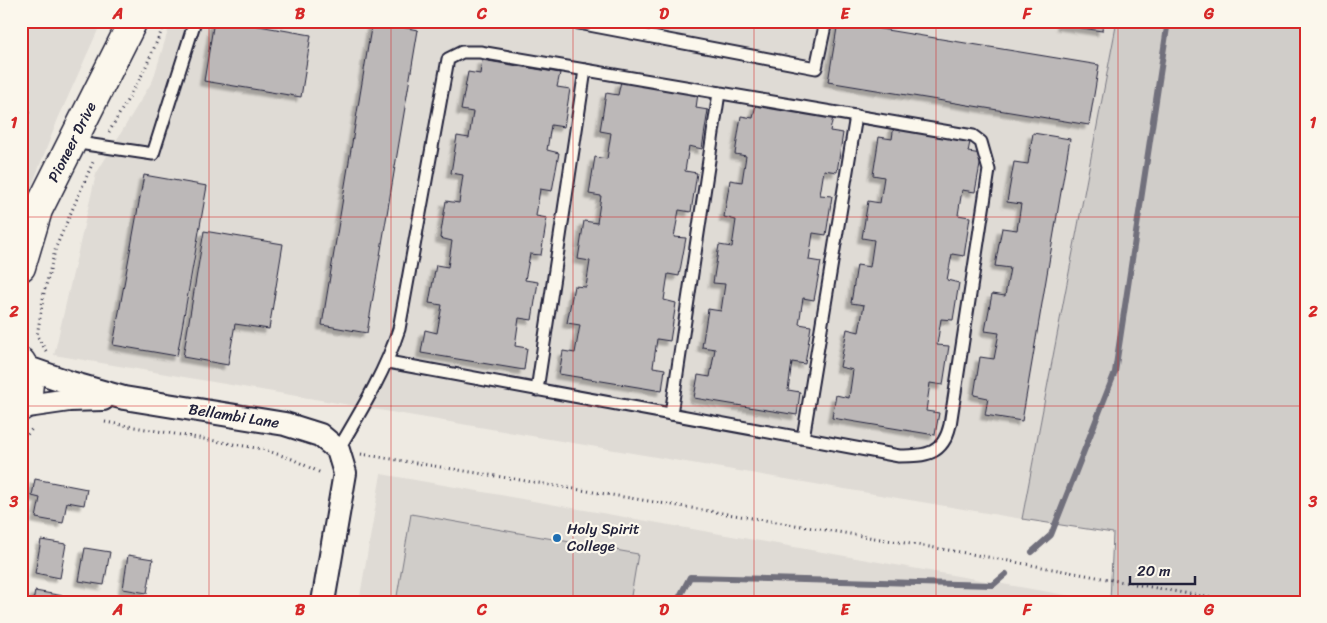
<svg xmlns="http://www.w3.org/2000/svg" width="1327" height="623" font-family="Sriracha,sans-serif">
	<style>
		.built { fill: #dfdbd5 }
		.green { fill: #d0cdc9; stroke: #797882 }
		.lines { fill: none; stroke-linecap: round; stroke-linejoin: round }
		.stream { stroke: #716f7c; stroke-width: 6 }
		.building { fill: #bcb8b8; stroke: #22223b; filter: url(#shadow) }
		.service-casing { stroke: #22223b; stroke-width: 15 }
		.minor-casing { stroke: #22223b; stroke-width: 26 }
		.secondary-casing { stroke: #22223b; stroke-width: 31 }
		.path { stroke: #22223b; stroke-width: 3; stroke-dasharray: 1 4; stroke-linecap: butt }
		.service { stroke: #fbf7ec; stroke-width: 11 }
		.minor { stroke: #fbf7ec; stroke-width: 22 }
		.secondary { stroke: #fbf7ec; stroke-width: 28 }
		.grid { fill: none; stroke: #d62828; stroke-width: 1; stroke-opacity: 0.55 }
		.poi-dot { fill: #1f6fb2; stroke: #fbf7ec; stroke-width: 2 }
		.labels { text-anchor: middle; stroke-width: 4.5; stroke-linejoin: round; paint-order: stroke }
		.street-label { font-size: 15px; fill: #22223b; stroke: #fbf7ec }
		.poi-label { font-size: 15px; fill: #22223b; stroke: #fbf7ec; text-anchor: start }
		.neatline { fill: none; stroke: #d62828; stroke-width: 2 }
		.grid-label { font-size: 16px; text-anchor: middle; font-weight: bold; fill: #d62828 }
	</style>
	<defs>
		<filter id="shadow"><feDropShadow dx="-4.5" dy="4.5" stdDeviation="1" flood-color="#0004"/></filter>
	</defs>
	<rect width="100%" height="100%" fill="#eeeae2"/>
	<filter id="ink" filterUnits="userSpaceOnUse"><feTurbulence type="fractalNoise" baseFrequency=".02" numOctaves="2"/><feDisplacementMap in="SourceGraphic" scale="10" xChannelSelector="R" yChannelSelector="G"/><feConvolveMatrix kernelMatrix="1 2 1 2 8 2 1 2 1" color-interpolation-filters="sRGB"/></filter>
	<g filter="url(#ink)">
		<g class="built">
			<path d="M21 21H102L58 119 21 213Z"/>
			<path d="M171 21H1117L1022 519 54 355 96 174 153 80Z"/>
			<path d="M381 474 1105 602H359Z"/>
		</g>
		<g class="green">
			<path d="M1117 21H1306V602H1110L1113 533 1022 519Z"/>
			<path d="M411 514 638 554 630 602H396Z"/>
		</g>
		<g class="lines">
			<g class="stream">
				<path d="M1032 552 1051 535 1115 372 1168 21"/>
				<path d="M677 602 690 577 993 585 1006 574"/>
			</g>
		</g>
		<g class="building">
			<path d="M214 21H230L311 35 301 97 204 81Z"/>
			<path d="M1062 21H1103L1102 31 1061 25Z"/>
			<path d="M372 22 418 30 367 333 322 325Z"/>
			<path d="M838 22 1099 65 1089 125 828 82Z"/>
			<path d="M482 60 560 73 557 87 570 89 564 127 551 125 547 150 559 153 552 191 540 189 536 216 547 218 541 255 530 254 525 280 538 282 532 320 519 318 515 346 527 348 524 370 421 353 425 330 437 333 442 305 429 303 436 265 448 267 452 241 440 238 446 201 459 203 463 175 451 173 457 136 469 138 473 112 461 110 468 72 480 74Z"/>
			<path d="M621 81 698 93 696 108 708 110 702 149 689 146 685 171 697 173 691 212 679 210 674 237 686 238 679 276 668 274 664 300 676 303 670 341 657 339 653 367 665 369 662 391 559 374 563 351 575 353 580 325 567 323 574 286 586 287 590 261 578 259 584 221 597 223 601 196 589 194 595 157 607 159 611 133 600 131 606 93 618 95Z"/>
			<path d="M756 104 833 117 830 131 843 133 837 172 824 170 820 195 832 196 826 235 813 233 809 260 821 262 814 300 803 298 799 324 811 326 805 364 792 362 788 390 800 392 797 415 694 398 698 375 710 377 715 349 702 347 708 309 721 311 725 284 713 283 719 245 732 247 736 220 724 217 730 180 742 182 746 156 735 154 741 116 753 118Z"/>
			<path d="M21 107 30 110 21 135Z"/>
			<path d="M894 125 971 137 968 152 982 154 975 192 962 190 958 215 970 217 964 256 952 254 947 280 959 283 953 320 941 319 937 345 949 346 943 385 930 383 926 411 939 413 935 435 832 418 836 395 849 398 853 370 840 367 847 329 859 332 864 305 851 303 857 265 870 267 874 240 862 238 868 201 880 203 884 177 873 175 879 137 892 139Z"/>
			<path d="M1033 133 1070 139 1022 421 985 415 988 398 974 395 980 357 994 359 999 333 985 331 992 294 1005 296 1010 268 995 266 1002 228 1017 230 1021 204 1007 202 1014 162 1028 164Z"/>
			<path d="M144 175 207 186 177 356 113 345Z"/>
			<path d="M204 231 283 244 269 329 235 324 228 365 183 357Z"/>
			<path d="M35 479 87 489 84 505 67 502 63 523 36 518 40 498 32 496Z"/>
			<path d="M41 540 66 544 60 578 35 573Z"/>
			<path d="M85 548 110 552 104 585 79 581Z"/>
			<path d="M128 555 153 559 147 593 123 589Z"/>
			<path d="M35 591 75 598 74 602H33Z"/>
		</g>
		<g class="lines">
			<defs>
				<g id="service">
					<path d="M568 21 816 68 826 21"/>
					<path d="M72 142 153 154 195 21"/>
					<path d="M537 390 585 70"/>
					<path d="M671 414 719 93"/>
					<path d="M803 438 856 116"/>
					<path d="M338 450C361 411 385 372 399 329L448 59 462 52H480L973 136 981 142 989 170 950 425C943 455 926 456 899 456L388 362"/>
				</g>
				<g id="minor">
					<path d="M25 367 71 383 124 398 285 424 320 435 338 450 345 473 323 602"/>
					<path d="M21 407 69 400 103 399"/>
				</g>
				<g id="secondary">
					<path d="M21 267 38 210 133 21"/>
					<path d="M21 362C32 377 31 392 21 407"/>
				</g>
			</defs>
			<use href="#service" class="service-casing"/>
			<use href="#minor" class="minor-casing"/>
			<use href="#secondary" class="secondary-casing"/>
			<g class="path">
				<path d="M109 132 143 73 166 21"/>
				<path d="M46 351 37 336 44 293 56 247 93 162"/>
				<path d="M105 422 262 449 292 459 321 473"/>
				<path d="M21 442 32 429"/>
				<path d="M361 454 960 552 1233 602"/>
			</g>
			<use href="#service" class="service"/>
			<use href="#minor" class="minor"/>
			<use href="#secondary" class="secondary"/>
		</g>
	</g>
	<path class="grid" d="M209 21V602M391 21V602M573 21V602M754 21V602M936 21V602M1118 21V602M21 217H1306M21 406H1306"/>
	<circle class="poi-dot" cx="557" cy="538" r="5"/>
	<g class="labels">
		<g class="street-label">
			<text transform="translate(72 142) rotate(-63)" y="5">Pioneer Drive</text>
			<text transform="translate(234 416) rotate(9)" y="5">Bellambi Lane</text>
		</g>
		<g class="poi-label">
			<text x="567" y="534">Holy Spirit<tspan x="567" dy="17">College</tspan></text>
		</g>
	</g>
	<rect width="1327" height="623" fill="none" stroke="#fbf7ec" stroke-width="55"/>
	<path d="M1130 576v8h65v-8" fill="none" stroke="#22223b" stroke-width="2.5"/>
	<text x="1137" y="576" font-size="15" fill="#22223b" stroke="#fbf7ec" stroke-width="4" paint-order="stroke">20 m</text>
	<rect x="28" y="28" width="1272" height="568" class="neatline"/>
	<g class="grid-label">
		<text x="118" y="19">A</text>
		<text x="300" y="19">B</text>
		<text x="482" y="19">C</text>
		<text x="664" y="19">D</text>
		<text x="845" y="19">E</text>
		<text x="1027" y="19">F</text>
		<text x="1209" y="19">G</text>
		<text x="14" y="128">1</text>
		<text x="1313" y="128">1</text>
		<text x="14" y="317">2</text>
		<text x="1313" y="317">2</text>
		<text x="14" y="507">3</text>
		<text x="1313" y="507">3</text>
		<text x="118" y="615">A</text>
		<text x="300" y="615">B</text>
		<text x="482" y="615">C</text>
		<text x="664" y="615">D</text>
		<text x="845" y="615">E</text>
		<text x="1027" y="615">F</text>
		<text x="1209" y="615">G</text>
	</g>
</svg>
